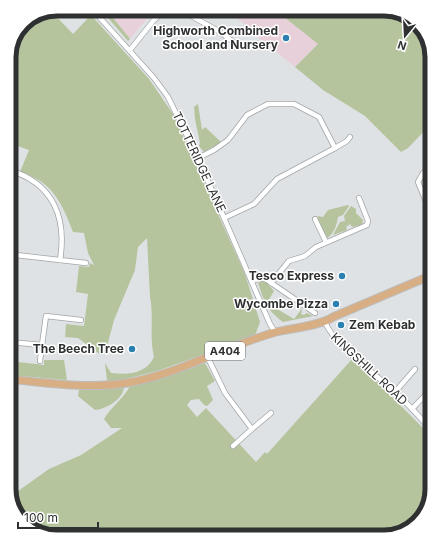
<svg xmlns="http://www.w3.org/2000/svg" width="441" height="546" font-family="Inter,sans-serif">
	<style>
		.education { fill: #e8d0da }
		.green { fill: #b5c49d }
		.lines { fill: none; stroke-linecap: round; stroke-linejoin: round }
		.street-casing { stroke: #a3a6a8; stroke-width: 6 }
		.primary-casing { stroke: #bcbdbd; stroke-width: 9 }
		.street { stroke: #fff; stroke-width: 4.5 }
		.primary { stroke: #d8af84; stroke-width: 7 }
		.poi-dot { fill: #2b80af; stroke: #fff; stroke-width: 1.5 }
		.labels { text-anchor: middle; stroke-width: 3; stroke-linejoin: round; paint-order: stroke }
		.shield { fill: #fff; stroke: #6d6e6f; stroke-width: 1 }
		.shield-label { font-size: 11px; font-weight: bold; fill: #2f3031 }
		.poi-label { font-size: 12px; font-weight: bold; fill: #2f3031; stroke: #fff; text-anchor: end }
		.street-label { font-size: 12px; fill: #2f3031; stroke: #fff }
		.rim { fill: none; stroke: #2f3031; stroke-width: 5 }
	</style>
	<rect width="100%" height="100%" fill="#dfe2e4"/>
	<g class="education">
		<path d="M109 9H155L130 39 114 19Z"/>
		<path d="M225 9H274L318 44 295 67 270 47H268L267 45 250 31 251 29Z"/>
	</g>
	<g class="green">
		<path d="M102 9H109L114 19 130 39 128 41 103 12Z"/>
		<path d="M274 9H387L424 30 432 57V123L408 148 401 152 365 116 323 90 295 67 318 44Z"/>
		<path d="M51 11 73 34 91 15 149 79 173 114 245 274 260 322 256 333 250 338 157 371 122 380 107 381 105 363 111 373C128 375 146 374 154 357 149 336 154 317 150 297L147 238 138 247 135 270 114 320 105 354 101 355 78 338 65 337 66 324 84 326 88 294 76 292 79 266 89 267 90 263 94 265 88 253 84 233 73 232C62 203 52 181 20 172L29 150 9 143V54L25 21Z"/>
		<path d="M198 104 202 130 205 127 221 142 204 152 199 146 200 143 195 119 194 107Z"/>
		<path d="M348 205 349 206 343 215 338 217C337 224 334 234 327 238L317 219 318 216 323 217 328 210Z"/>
		<path d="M351 206 356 209V213L363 220 362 225 352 227 350 224 346 227 347 230 333 235 340 222 345 221 344 216Z"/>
		<path d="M261 281 266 282 274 291 267 303 294 319 301 310 297 308 298 306 302 310 301 314 304 315 307 313 313 316 283 322C266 309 265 303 258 283Z"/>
		<path d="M9 300 18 301 14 339H9Z"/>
		<path d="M353 358 432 437C432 468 440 520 402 531L397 528 393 534C376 540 366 536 349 532L345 537H54L17 516 11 496 49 469 81 455 122 428H111L104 419C111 407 123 399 130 386L153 381 205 363 215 381 207 386 213 400 207 406 204 405 199 399 191 400 187 405 197 417 206 408 256 462 265 452 267 454Z"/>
		<path d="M44 360H64L67 380 9 375V365L18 366V362L44 365Z"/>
		<path d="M124 388C122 400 106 409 95 410L78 396 79 390Z"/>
	</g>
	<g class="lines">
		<defs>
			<g id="street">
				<path d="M92 9 154 78 168 97 198 158 270 324 275 332"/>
				<path d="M179 9 220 32 236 44"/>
				<path d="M130 50 154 20 165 10 178 9"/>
				<path d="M335 148 347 141 350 137"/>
				<path d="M198 158 214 150 228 140 247 115 268 104H294L319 117 335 148 277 179 254 204 224 218"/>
				<path d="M432 167 423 173 418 182 432 216"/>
				<path d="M9 170C53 183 67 217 60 260"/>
				<path d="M315 219 326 242"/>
				<path d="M16 255 86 263"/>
				<path d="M9 266 16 255 9 236"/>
				<path d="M251 281 263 278 267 280 315 313"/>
				<path d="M271 283 289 261 305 256 316 247 367 225 368 221 359 198"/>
				<path d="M325 322C334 345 375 374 394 391 407 403 420 417 432 431"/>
				<path d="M9 342 42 345 46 316 81 320"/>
				<path d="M208 358 225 393 252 429 233 446"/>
				<path d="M40 361 42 345"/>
				<path d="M395 392 415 369"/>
				<path d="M412 409 432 388"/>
				<path d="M252 429 271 413"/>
			</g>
			<path id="primary" d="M9 379C48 383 88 389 127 383 179 374 225 346 276 332 292 328 320 326 333 317L432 275"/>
		</defs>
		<use href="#street" class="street-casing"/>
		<use href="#primary" class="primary-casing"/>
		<use href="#street" class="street"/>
		<use href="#primary" class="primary"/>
	</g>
	<g class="poi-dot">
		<circle cx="286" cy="38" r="4"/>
		<circle cx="342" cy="276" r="4"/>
		<circle cx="336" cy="304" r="4"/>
		<circle cx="341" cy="325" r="4"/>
		<circle cx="132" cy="349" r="4"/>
	</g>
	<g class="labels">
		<rect class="shield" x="205" y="342" width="40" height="18" rx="3"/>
		<g class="shield-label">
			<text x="225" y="355">A404</text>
		</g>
		<g class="poi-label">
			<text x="278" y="35">Highworth Combined<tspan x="278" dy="14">School and Nursery</tspan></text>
			<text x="334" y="280">Tesco Express</text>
			<text x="328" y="308">Wycombe Pizza</text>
			<text x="349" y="329" text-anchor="start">Zem Kebab</text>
			<text x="124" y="353">The Beech Tree</text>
		</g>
		<g class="street-label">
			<text transform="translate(199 162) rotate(65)" y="4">TOTTERIDGE LANE</text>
			<text transform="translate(369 369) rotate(43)" y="4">KINGSHILL ROAD</text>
		</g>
	</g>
	<path d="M0 0H441V546H0ZM57 16H384A41 41 0 0 1 425 57V489A41 41 0 0 1 384 530H57A41 41 0 0 1 16 489V57A41 41 0 0 1 57 16Z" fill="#fff" fill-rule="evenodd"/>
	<path class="rim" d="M57 16H384A41 41 0 0 1 425 57V489A41 41 0 0 1 384 530H57A41 41 0 0 1 16 489V57A41 41 0 0 1 57 16Z"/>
	<g transform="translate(405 36) rotate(198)" stroke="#ffffff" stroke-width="3" paint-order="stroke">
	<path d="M0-3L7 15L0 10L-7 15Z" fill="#2f3031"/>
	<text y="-6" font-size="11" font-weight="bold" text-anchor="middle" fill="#2f3031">N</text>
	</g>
	<path d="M18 522v6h80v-6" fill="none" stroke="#2f3031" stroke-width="2"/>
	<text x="24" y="522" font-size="12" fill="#2f3031" stroke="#ffffff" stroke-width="3" paint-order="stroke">100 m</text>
</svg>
